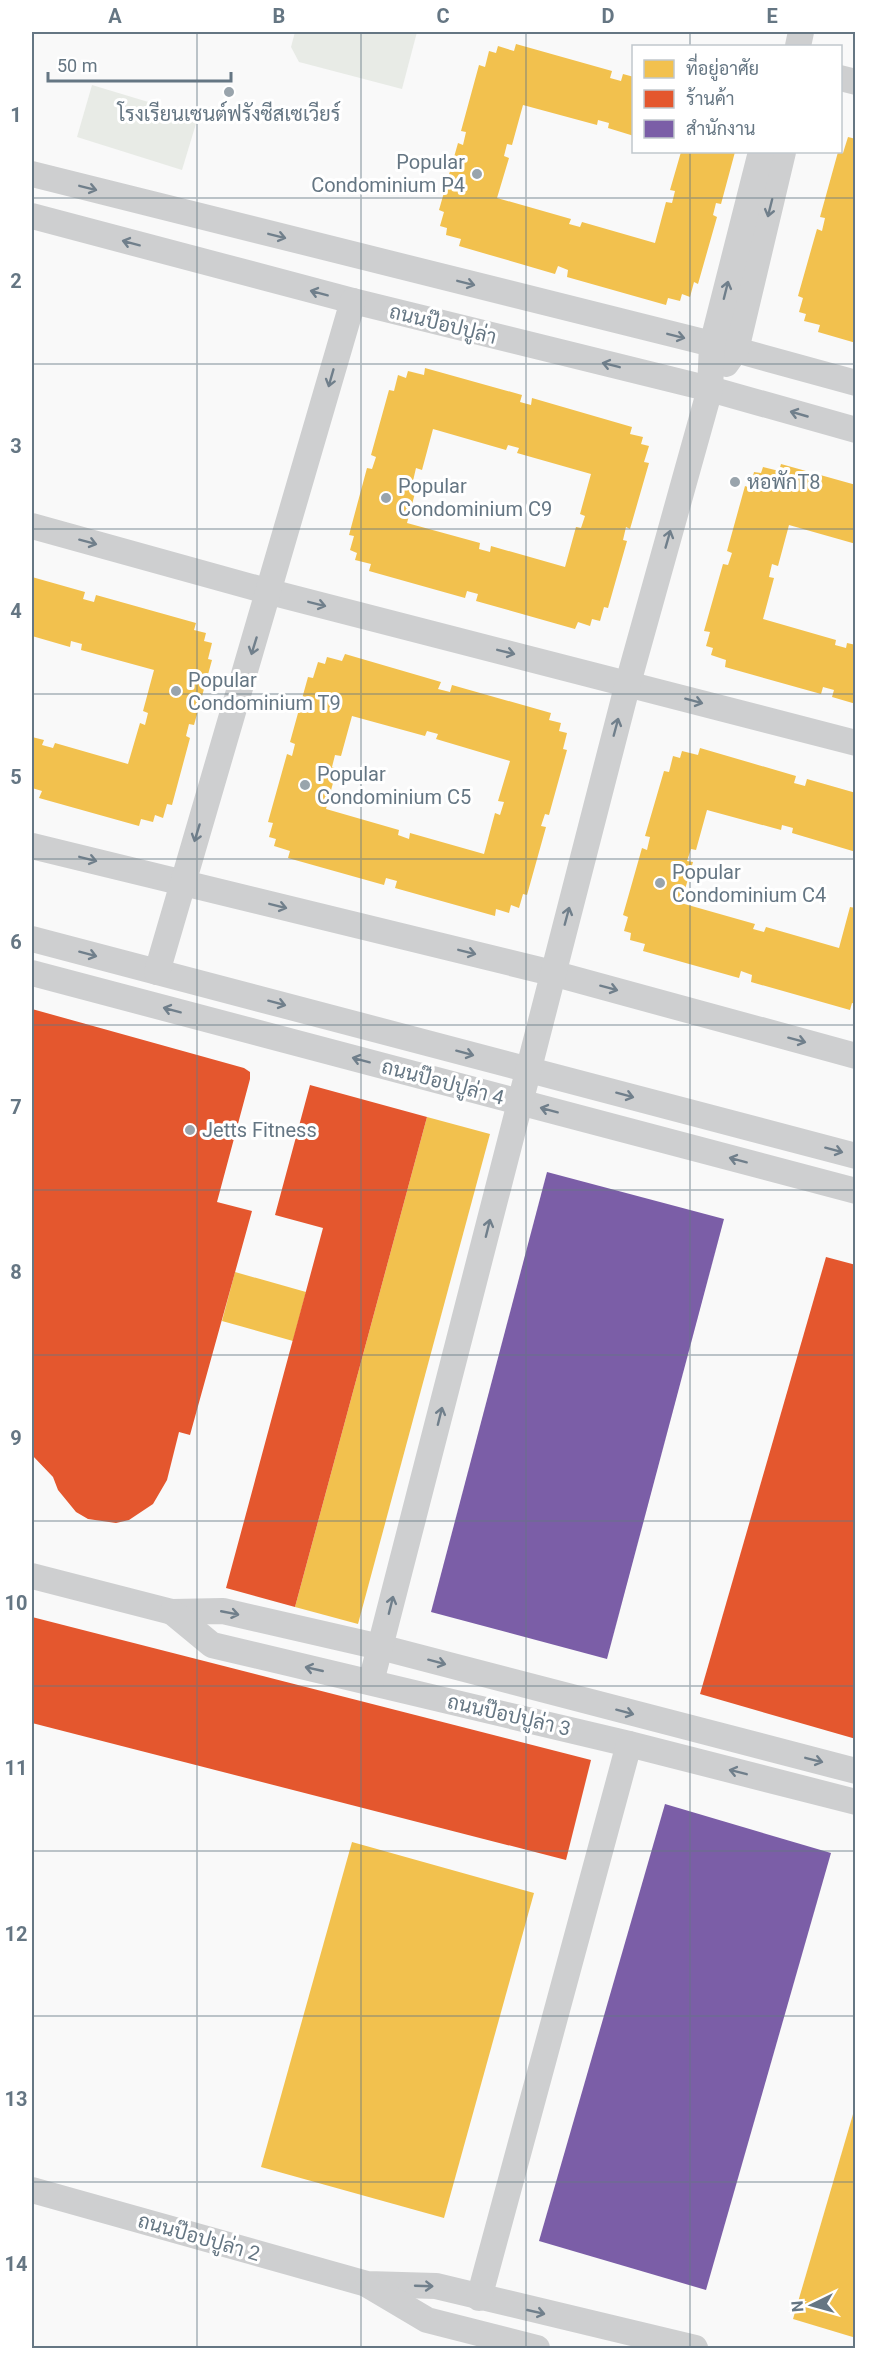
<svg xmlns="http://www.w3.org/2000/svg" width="887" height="2380" font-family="Roboto,Sarabun,sans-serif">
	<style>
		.green { fill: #e8ebe6 }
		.homes { fill: #f2c14e; fill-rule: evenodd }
		.shops { fill: #e4572e }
		.offices { fill: #7b5ea7 }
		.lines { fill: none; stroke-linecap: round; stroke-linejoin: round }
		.street { stroke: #cecfd0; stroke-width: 26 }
		.oneway { stroke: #707f8b }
		.grid { fill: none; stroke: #657683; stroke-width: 1.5; stroke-opacity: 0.55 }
		.poi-dot { fill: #99a4ac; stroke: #fff; stroke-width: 2 }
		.labels { text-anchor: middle; stroke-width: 6; stroke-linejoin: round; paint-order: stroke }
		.poi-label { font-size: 20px; fill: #657683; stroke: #fff; text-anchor: start }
		.street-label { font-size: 20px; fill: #657683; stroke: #fff }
		.neatline { fill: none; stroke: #657683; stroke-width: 2 }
		.grid-label { font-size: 20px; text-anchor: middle; font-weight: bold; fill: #657683 }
	</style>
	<rect width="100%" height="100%" fill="#f9f9f9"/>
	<g class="green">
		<path d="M295 32H417L402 89 299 62 291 47Z"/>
		<path d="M92 85 198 117 182 170 77 137Z"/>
	</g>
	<g class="homes">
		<path d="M516 44 612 71 610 78 621 81 623 74 634 77V136L608 128 609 123 598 120 597 125 523 105 512 145 507 144 504 156 509 158 497 198 571 219 569 224 580 227 582 222 655 243 666 202 672 203 675 191 670 190 681 152H735L721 204 716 203 713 215 717 217 698 284 694 282 690 297 682 294 680 301 668 298 666 305 567 277 568 270 558 266 555 274 459 246 461 239 446 235 447 228 440 226 444 212 439 210 458 143 463 145 466 132 461 131 479 65 485 67 489 51 496 53 498 46 514 51Z"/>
		<path d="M848 137 856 139V343L818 332 820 325 804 321 806 314 799 312 803 298 798 296 817 229 822 231 825 218 820 217 838 152 843 153Z"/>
		<path d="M425 368 522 395 520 402 531 405 532 398 632 427 630 434 643 437 641 444 649 446 644 462 649 463 630 529 626 527 623 540 627 541 608 608 604 607 600 621 592 619 590 626 578 622 575 629 476 601 478 594 467 591 465 598 369 571 371 564 355 560 357 553 350 550 354 536 349 535 367 468 372 469 376 457 371 455 389 390 394 391 398 375 406 378 408 371 424 375ZM433 429 506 450 508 445 519 448 517 453 591 474 580 514 585 516 581 528 576 527 565 567 491 546 490 552 479 549 480 543 407 523 418 482 413 481 416 468 422 470Z"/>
		<path d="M781 464 856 485V544L789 525 778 566 772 564 769 577 774 578 763 619 836 640 835 645 846 648 847 643 856 645V704L832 697 834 690 823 687 821 694 725 667 726 660 711 655 713 648 706 646 710 632 704 631 723 564 728 565 732 553 727 551 745 486 750 488 754 472 761 473 763 467 779 471Z"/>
		<path d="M32 577 85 592 83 599 94 602 96 595 196 623 194 630 206 633 204 641 212 643 208 659 212 660 194 725 189 724 186 736 190 738 172 805 167 804 163 818 155 815 153 822 141 819 139 826 39 798 42 791 32 788V737L44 740 42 745 53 748 55 743 128 764 140 723 145 725 148 713 143 711 154 670 81 650 82 644 71 641 70 647 32 636Z"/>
		<path d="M345 654 441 682 438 689 450 692 452 685 551 713 549 720 561 723 559 731 567 733 563 749 567 750 549 815 545 814 541 826 546 827 527 895 523 894 519 908 511 905 509 913 496 909 495 916 395 888 397 881 386 878 384 885 288 858 290 851 274 846 276 839 269 837 273 823 268 822 287 754 292 756 295 744 290 742 308 677 313 678 318 662 325 664 327 657 342 661ZM352 716 425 736 427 731 438 734 436 739 510 761 498 801 504 802 500 815 495 813 484 854 410 833 409 839 398 835 399 830 326 809 337 768 332 767 335 755 341 756Z"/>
		<path d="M700 748 796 776 794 783 805 786 807 779 856 793V852L792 833 793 828 782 825 781 830 707 810 696 850 691 849 687 861 693 862 681 903 755 924 753 929 764 932 766 927 839 948 850 907 856 908V1004L852 1003 850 1010 751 982 752 975 741 971 739 978 643 951 645 944 630 940 631 933 624 931 628 917 623 915 642 848 647 850 650 837 645 836 664 771 669 772 673 756 680 758 682 751 698 755Z"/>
		<path d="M427 1117 490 1134 358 1624 295 1607Z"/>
		<path d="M235 1272 306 1292 293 1341 222 1321Z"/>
		<path d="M352 1842 534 1893 444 2218 261 2167Z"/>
		<path d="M856 2104V2338L793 2319Z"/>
	</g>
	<g class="shops">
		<path d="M32 1009 244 1068 250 1072V1079L217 1202 252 1211 190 1435 179 1432 167 1480 153 1504 129 1520 116 1523 88 1519 76 1512 58 1490 53 1477 32 1455Z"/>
		<path d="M310 1085 427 1117 295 1607 226 1588 323 1228 275 1215Z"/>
		<path d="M826 1257 856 1265V1739L700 1694Z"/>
		<path d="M32 1617 591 1760 566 1860 32 1723Z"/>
	</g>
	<g class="offices">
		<path d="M547 1172 724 1219 607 1659 431 1612Z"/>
		<path d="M665 1804 831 1853 706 2290 539 2241Z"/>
	</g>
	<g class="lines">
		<g class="street">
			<path d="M798 46 801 32"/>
			<path d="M840 78 856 82"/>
			<path d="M32 174 736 350 856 383"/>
			<path d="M32 216 353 301 710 389 856 430"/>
			<path d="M726 364 736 350 783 152"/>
			<path d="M32 526 270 592 856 743"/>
			<path d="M32 846 552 973 856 1056"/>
			<path d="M32 939 856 1156"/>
			<path d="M157 972 353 301"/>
			<path d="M32 973 856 1191"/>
			<path d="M32 1576 172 1612 223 1611 380 1647 856 1771"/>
			<path d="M172 1612 212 1645 629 1744 856 1802"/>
			<path d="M371 1682 628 683 710 389 712 345 761 152"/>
			<path d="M32 2190 367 2284 436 2286 695 2348"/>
			<path d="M368 2285 427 2320 537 2348"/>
			<path d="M479 2298 629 1744"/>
		</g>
	</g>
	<defs><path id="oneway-shaft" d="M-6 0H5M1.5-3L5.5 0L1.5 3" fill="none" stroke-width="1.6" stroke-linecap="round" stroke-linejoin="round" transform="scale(1.5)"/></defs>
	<g class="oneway">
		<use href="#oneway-shaft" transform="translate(88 188) rotate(14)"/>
		<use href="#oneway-shaft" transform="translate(770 208) rotate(104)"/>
		<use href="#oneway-shaft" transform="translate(277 236) rotate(14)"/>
		<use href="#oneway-shaft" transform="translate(131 243) rotate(-165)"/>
		<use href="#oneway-shaft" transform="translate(466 283) rotate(14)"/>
		<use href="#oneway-shaft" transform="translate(726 290) rotate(-76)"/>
		<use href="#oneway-shaft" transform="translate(319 293) rotate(-165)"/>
		<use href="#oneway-shaft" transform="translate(676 336) rotate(14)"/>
		<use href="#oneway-shaft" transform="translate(611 365) rotate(-166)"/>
		<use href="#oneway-shaft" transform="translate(331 378) rotate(106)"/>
		<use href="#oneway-shaft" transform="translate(799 414) rotate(-164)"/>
		<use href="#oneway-shaft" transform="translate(668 539) rotate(-74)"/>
		<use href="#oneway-shaft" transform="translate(88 542) rotate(15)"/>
		<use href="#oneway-shaft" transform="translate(317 604) rotate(14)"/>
		<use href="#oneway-shaft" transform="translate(254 646) rotate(107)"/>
		<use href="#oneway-shaft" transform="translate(506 652) rotate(14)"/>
		<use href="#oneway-shaft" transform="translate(694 701) rotate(15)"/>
		<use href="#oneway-shaft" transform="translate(616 727) rotate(-75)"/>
		<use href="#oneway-shaft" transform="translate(197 833) rotate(107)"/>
		<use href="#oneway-shaft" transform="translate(88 859) rotate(14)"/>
		<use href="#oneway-shaft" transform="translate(278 906) rotate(14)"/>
		<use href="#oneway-shaft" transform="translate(567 916) rotate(-75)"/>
		<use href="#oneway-shaft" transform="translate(467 952) rotate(14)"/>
		<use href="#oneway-shaft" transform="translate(88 954) rotate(15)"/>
		<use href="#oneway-shaft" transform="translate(609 988) rotate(15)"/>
		<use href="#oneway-shaft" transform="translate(277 1003) rotate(15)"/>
		<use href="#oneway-shaft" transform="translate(172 1010) rotate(-165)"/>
		<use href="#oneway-shaft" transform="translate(797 1040) rotate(15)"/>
		<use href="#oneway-shaft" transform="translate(465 1053) rotate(15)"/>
		<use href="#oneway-shaft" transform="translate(361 1060) rotate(-165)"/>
		<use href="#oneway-shaft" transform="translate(625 1095) rotate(15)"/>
		<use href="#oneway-shaft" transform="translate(549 1110) rotate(-165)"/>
		<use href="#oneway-shaft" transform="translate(834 1150) rotate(15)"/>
		<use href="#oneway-shaft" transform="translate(738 1160) rotate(-165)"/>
		<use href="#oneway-shaft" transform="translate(488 1228) rotate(-76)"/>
		<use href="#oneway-shaft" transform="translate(440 1416) rotate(-76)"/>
		<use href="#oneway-shaft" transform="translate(391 1605) rotate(-76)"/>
		<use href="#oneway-shaft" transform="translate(230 1613) rotate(11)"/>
		<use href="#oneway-shaft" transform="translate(437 1662) rotate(15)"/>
		<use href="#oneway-shaft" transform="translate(314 1669) rotate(-167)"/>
		<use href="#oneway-shaft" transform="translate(625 1712) rotate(15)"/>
		<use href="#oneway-shaft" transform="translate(814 1760) rotate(14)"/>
		<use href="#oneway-shaft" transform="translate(738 1772) rotate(-166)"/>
		<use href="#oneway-shaft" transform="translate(424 2286) rotate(2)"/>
		<use href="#oneway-shaft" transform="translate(536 2312) rotate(13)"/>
	</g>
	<path class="grid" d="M197 32V2348M361 32V2348M526 32V2348M690 32V46M690 152V2348M32 198H856M32 364H856M32 529H856M32 694H856M32 859H856M32 1025H856M32 1190H856M32 1355H856M32 1521H856M32 1686H856M32 1851H856M32 2016H856M32 2182H856"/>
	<g class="poi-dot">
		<circle cx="229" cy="92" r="6"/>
		<circle cx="477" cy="174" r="6"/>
		<circle cx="735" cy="482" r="6"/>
		<circle cx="386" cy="498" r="6"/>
		<circle cx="176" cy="691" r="6"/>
		<circle cx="305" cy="785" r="6"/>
		<circle cx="660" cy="883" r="6"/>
		<circle cx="190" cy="1130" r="6"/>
	</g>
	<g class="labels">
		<g class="poi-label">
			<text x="229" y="121" text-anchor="middle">โรงเรียนเซนต์ฟรังซีสเซเวียร์</text>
			<text x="465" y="169" text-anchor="end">Popular<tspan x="465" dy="23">Condominium P4</tspan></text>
			<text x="747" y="489">หอพักT8</text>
			<text x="398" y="493">Popular<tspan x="398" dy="23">Condominium C9</tspan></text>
			<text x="188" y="687">Popular<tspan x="188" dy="23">Condominium T9</tspan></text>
			<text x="317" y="781">Popular<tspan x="317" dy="23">Condominium C5</tspan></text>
			<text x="672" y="879">Popular<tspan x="672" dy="23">Condominium C4</tspan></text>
			<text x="202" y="1137">Jetts Fitness</text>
		</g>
		<g class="street-label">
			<text transform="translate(443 324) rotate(14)" y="7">ถนนป๊อปปูล่า</text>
			<text transform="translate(443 1082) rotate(15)" y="7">ถนนป๊อปปูล่า 4</text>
			<text transform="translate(509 1715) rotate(13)" y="7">ถนนป๊อปปูล่า 3</text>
			<text transform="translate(199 2237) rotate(16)" y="7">ถนนป๊อปปูล่า 2</text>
		</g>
	</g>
	<rect width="887" height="2380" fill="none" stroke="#ffffff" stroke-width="66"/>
	<rect x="632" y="45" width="210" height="108" fill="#ffffff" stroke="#c1c8cd" stroke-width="1.5"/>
	<rect x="644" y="60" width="30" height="18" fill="#f2c14e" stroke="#c1c8cd" stroke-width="1.5"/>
	<text x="686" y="75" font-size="18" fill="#657683">ที่อยู่อาศัย</text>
	<rect x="644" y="90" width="30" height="18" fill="#e4572e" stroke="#c1c8cd" stroke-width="1.5"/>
	<text x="686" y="105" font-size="18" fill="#657683">ร้านค้า</text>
	<rect x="644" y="120" width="30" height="18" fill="#7b5ea7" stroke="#c1c8cd" stroke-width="1.5"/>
	<text x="686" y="135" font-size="18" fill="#657683">สำนักงาน</text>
	<g transform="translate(812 2305) rotate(265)" stroke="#ffffff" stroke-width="4.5" paint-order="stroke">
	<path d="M0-4.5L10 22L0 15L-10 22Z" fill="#657683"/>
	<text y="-9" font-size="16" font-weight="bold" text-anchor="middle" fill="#657683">N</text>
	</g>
	<path d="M48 72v9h183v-9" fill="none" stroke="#657683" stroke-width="3"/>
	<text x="57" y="72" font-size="18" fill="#657683" stroke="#ffffff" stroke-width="4.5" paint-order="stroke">50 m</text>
	<rect x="33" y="33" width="821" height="2314" class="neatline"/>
	<g class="grid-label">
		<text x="115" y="23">A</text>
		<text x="279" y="23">B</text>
		<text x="443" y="23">C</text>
		<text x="608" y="23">D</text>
		<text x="772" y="23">E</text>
		<text x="16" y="122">1</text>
		<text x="16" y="288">2</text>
		<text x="16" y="453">3</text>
		<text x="16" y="618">4</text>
		<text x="16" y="784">5</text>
		<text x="16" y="949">6</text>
		<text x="16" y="1114">7</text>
		<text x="16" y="1279">8</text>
		<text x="16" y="1445">9</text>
		<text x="16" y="1610">10</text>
		<text x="16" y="1775">11</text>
		<text x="16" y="1941">12</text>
		<text x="16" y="2106">13</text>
		<text x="16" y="2271">14</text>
	</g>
</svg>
